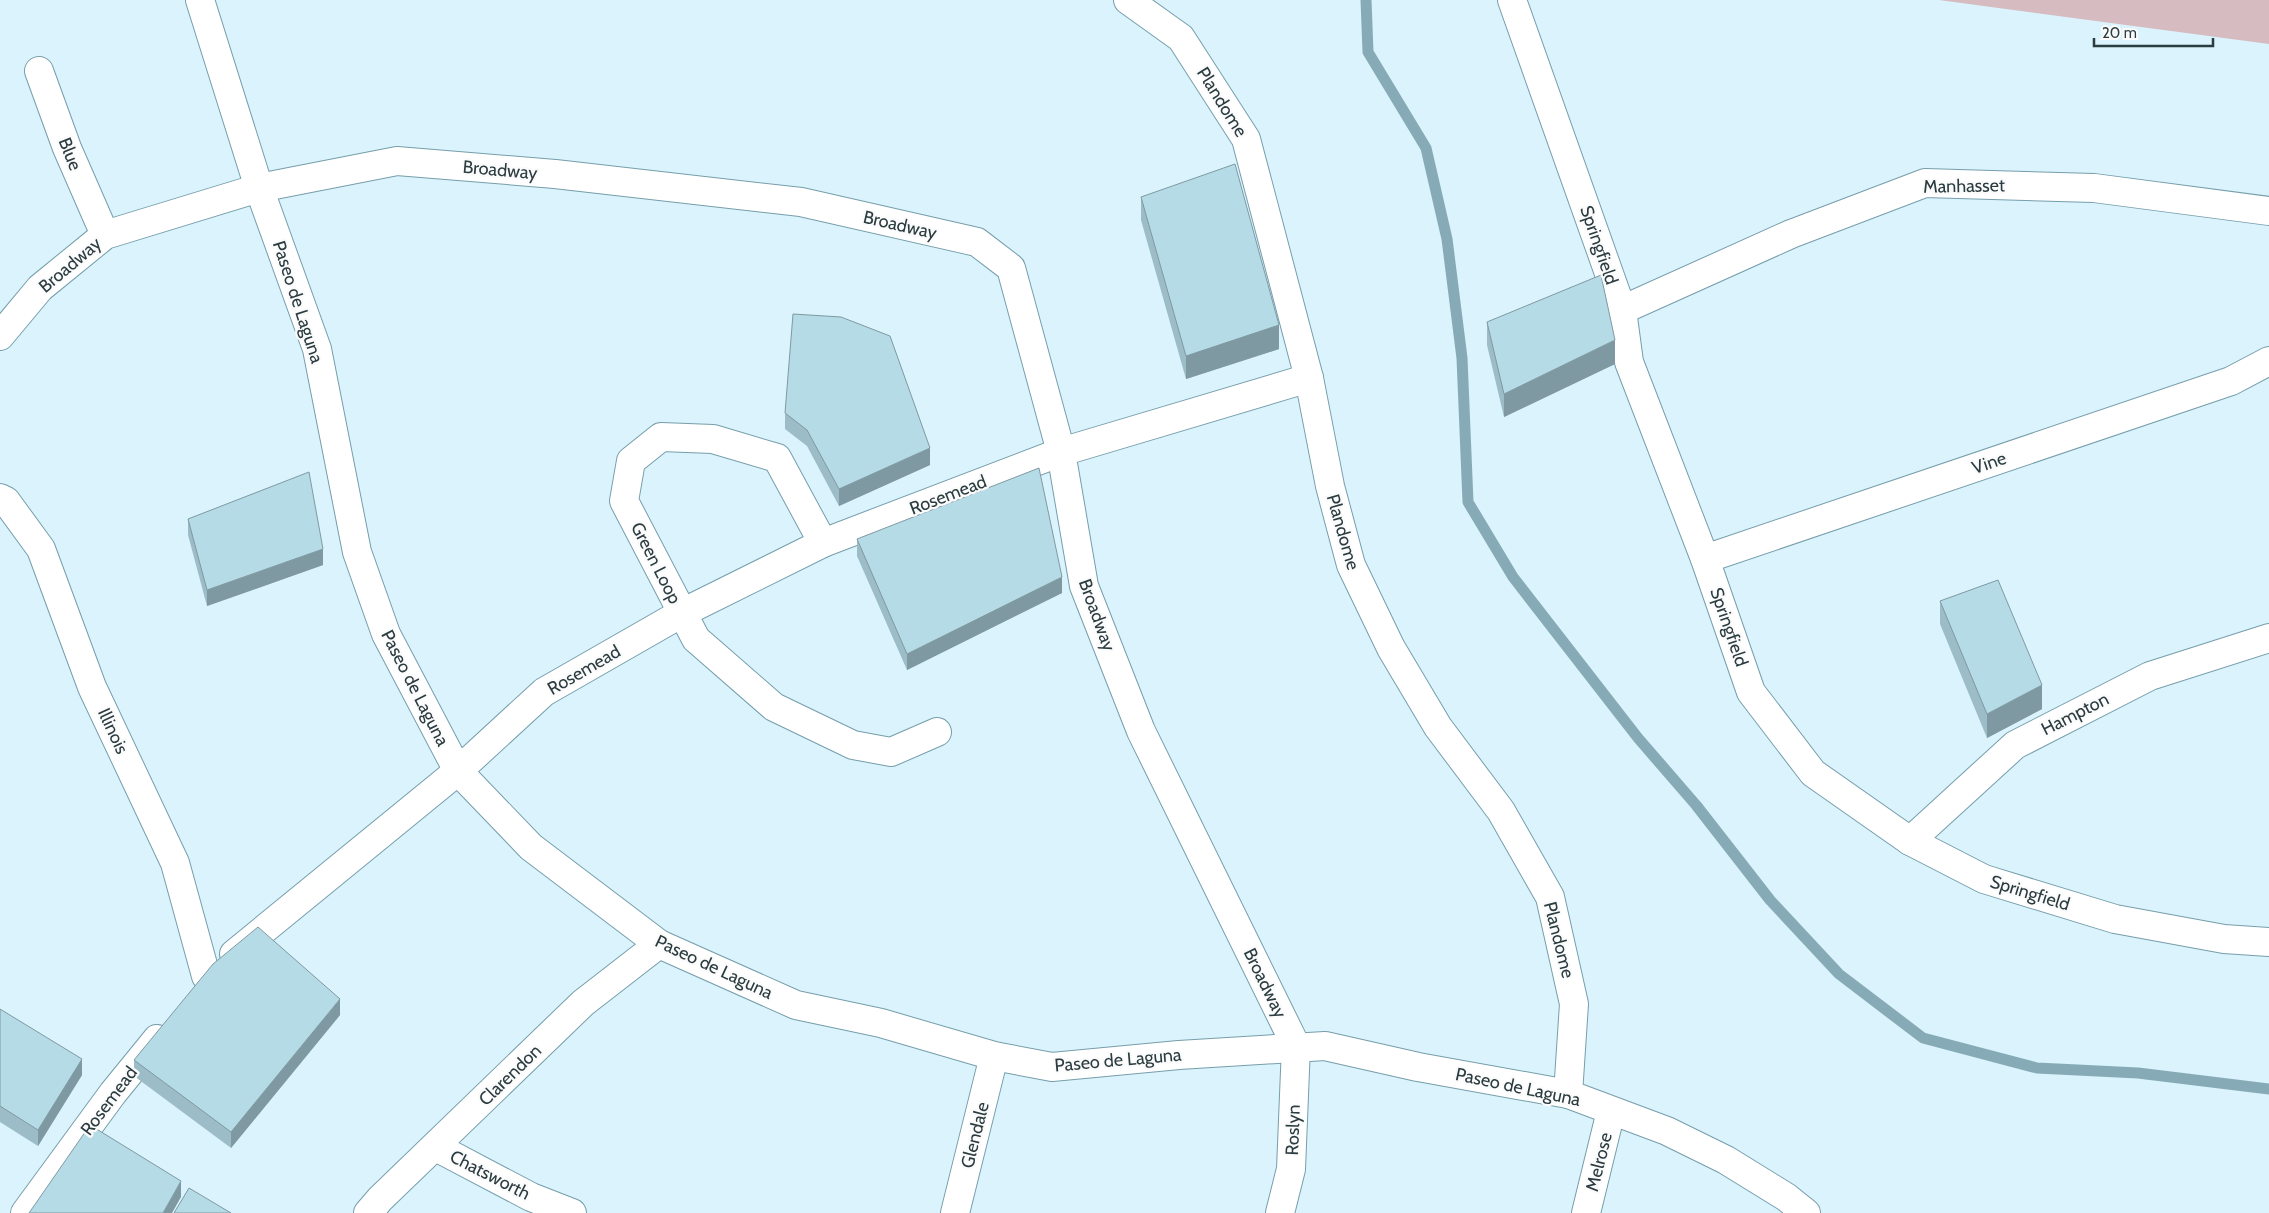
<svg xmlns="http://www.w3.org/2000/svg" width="2269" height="1213" font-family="Cabin,sans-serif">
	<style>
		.green { fill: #d6bbc0 }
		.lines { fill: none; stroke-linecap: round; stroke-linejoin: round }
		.stream { stroke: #86abb7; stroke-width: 11 }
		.minor-casing { stroke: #769eab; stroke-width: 30 }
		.minor { stroke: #fff; stroke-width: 28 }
		.wall { fill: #9cbcc7 }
		.shaded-wall { fill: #7f99a2 }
		.building { fill: #b5dbe7; stroke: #7f99a2 }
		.labels { text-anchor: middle; stroke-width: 4.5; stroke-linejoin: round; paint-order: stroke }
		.street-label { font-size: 18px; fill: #2b3c41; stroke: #fbfbfb }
	</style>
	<rect width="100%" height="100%" fill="#daf3fc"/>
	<path class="green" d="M1939 0H2269V44Z"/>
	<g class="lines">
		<path class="stream" d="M1366 0 1368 52 1426 148 1447 239 1462 358 1468 502 1513 577 1638 738 1696 805 1770 900 1839 974 1923 1038 2037 1068 2138 1073 2269 1089"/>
		<defs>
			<g id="minor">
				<path d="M200 0 259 188 317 349 357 552 386 634 458 771 531 847 659 944 796 1005 881 1023 994 1056 1052 1067 1179 1055 1325 1046 1418 1067 1568 1094 1667 1131 1726 1160 1786 1197 1806 1213"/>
				<path d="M1128 0 1181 38 1246 139 1309 378 1330 486 1351 565 1391 648 1438 727 1501 811 1550 897 1574 1004 1568 1094"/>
				<path d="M1512 0 1622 310 1629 362 1705 559 1751 692 1813 773 1910 841 1984 879 2115 919 2224 939 2269 942"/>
				<path d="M39 71 67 148 105 235"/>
				<path d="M1622 310 1791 234 1925 183 2094 188 2269 211"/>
				<path d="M0 336 40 288 105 235 259 188 397 161 555 174 801 202 977 242 1011 268 1061 452 1084 586 1141 731 1296 1046 1291 1169 1280 1213"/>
				<path d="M0 498 6 501 41 549 92 687 175 863 206 976"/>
				<path d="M823 543 777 458 713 439 661 437 631 461 624 501 696 639 774 707 853 745 891 752 937 732"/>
				<path d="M1705 559 2231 381 2269 361"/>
				<path d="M1910 841 2015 745 2150 676 2269 638"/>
				<path d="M234 954 458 771 544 692 682 613 823 543 1061 452 1309 378"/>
				<path d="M436 1147 531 1197 572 1213"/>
				<path d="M25 1213 113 1093 157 1039"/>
				<path d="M368 1213 380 1199 583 1003 659 944"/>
				<path d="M955 1213 994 1056"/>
				<path d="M1586 1213 1611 1111"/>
			</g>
		</defs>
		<use href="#minor" class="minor-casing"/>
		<use href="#minor" class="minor"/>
	</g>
	<g class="wall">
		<path d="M1141 197 1279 349 1186 379 1141 220Z"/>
		<path d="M1487 322 1615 364 1504 417 1487 345Z"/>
		<path d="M785 413 930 465 839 506 807 446 785 429Z"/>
		<path d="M188 519 323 565 207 606 188 535Z"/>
		<path d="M857 539 1062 593 907 670 857 556Z"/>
		<path d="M1940 601 2042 709 1987 738 1940 624Z"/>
		<path d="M0 1009 82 1075 38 1146 0 1122Z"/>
		<path d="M340 1015 231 1148 134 1076V1060Z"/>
	</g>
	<g class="shaded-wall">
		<path d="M1279 325V349L1186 379V356Z"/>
		<path d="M1615 340V364L1504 417V394Z"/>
		<path d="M930 448V465L839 506V489Z"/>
		<path d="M323 549V565L207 606V590Z"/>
		<path d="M1062 577V593L907 670V654Z"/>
		<path d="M2042 685V709L1987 738V714Z"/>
		<path d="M340 999V1015L231 1148V1132Z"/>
		<path d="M82 1059V1075L38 1146V1130Z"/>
		<path d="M181 1181V1197L172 1213H163Z"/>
	</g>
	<g class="building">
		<path d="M1235 164 1279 325 1186 356 1141 197Z"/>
		<path d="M1601 275 1615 340 1504 394 1487 322Z"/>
		<path d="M793 314 841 317 890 336 930 448 839 489 807 430 785 413Z"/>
		<path d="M1039 468 1062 577 907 654 857 539Z"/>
		<path d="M309 472 323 549 207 590 188 519Z"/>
		<path d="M1998 580 2042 685 1987 714 1940 601Z"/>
		<path d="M258 927 340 999 231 1132 134 1060 213 964Z"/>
		<path d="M0 1009 82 1059 38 1130 0 1106Z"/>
		<path d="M90 1125 181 1181 163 1213H29Z"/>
		<path d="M189 1188 231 1213H174Z"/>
	</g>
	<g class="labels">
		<g class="street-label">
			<text transform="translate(1222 102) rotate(58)" y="6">Plandome</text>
			<text transform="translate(70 154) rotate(68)" y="6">Blue</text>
			<text transform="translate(500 170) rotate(5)" y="6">Broadway</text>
			<text transform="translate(1964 186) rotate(-1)" y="6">Manhasset</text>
			<text transform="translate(900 225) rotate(13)" y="6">Broadway</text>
			<text transform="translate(1599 245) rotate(71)" y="6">Springfield</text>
			<text transform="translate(70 265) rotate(-40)" y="6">Broadway</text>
			<text transform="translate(298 302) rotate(72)" y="6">Paseo de Laguna</text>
			<text transform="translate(1989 463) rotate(-19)" y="6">Vine</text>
			<text transform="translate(948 495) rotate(-21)" y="6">Rosemead</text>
			<text transform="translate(1343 532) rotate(74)" y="6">Plandome</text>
			<text transform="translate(656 563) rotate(63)" y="6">Green Loop</text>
			<text transform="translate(1097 615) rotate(70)" y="6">Broadway</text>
			<text transform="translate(1729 627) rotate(71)" y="6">Springfield</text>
			<text transform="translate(584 670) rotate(-30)" y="6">Rosemead</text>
			<text transform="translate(415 688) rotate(63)" y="6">Paseo de Laguna</text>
			<text transform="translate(2075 714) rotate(-27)" y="6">Hampton</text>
			<text transform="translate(113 731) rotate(65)" y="6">Illinois</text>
			<text transform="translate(2030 893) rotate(17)" y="6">Springfield</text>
			<text transform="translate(1559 940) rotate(76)" y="6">Plandome</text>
			<text transform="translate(714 967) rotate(25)" y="6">Paseo de Laguna</text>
			<text transform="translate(1265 983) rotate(64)" y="6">Broadway</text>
			<text transform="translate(1118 1060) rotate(-5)" y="6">Paseo de Laguna</text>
			<text transform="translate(510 1075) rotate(-44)" y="6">Clarendon</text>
			<text transform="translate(1518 1087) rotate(12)" y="6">Paseo de Laguna</text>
			<text transform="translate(109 1101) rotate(-53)" y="6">Rosemead</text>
			<text transform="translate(1293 1130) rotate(-88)" y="6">Roslyn</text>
			<text transform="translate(975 1135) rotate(-76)" y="6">Glendale</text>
			<text transform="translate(1599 1162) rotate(-76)" y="6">Melrose</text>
			<text transform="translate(490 1175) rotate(27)" y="6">Chatsworth</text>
		</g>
	</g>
	<path d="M2094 38v8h119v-8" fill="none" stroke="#2b3c41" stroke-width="2.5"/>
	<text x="2102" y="38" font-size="15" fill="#2b3c41" stroke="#fbfbfb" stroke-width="4" paint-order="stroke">20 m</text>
</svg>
